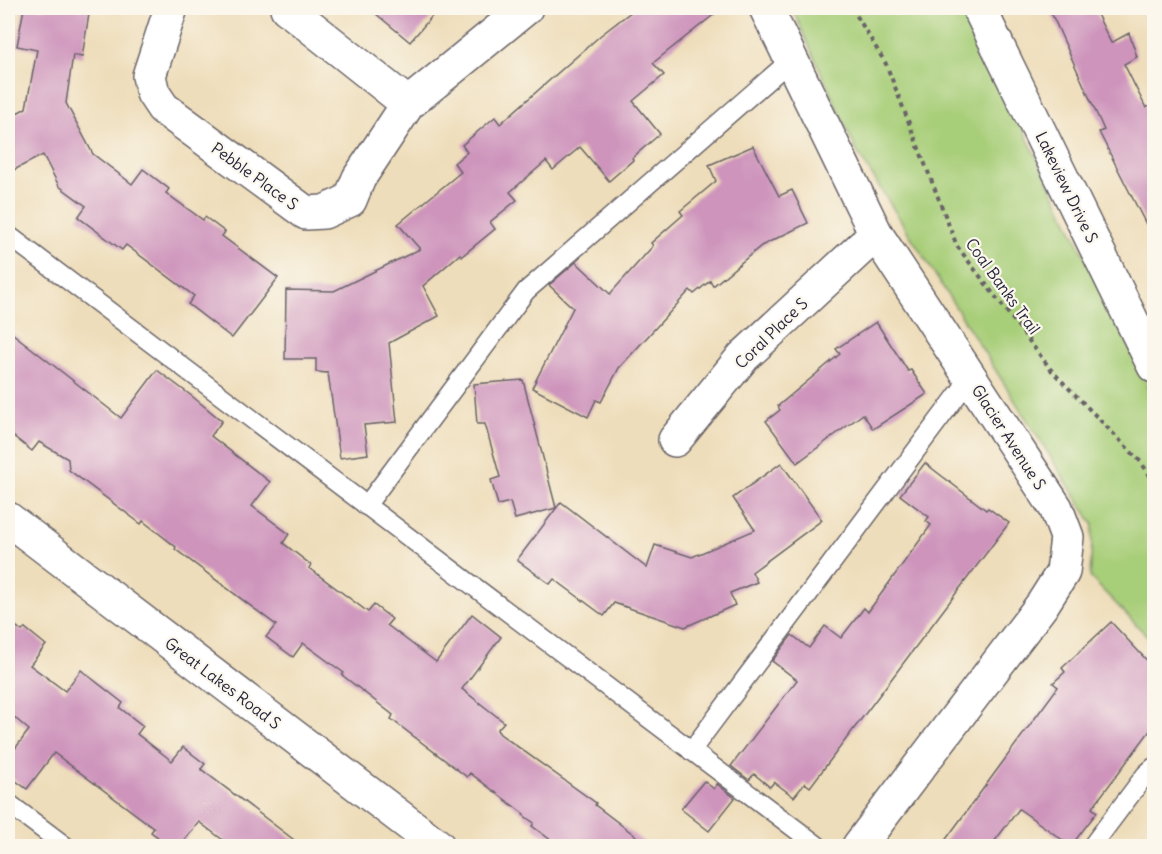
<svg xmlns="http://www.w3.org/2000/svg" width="1162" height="854" font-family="Delius,sans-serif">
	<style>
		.green { fill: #a7ce78; stroke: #64785a; stroke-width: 1.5 }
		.building { fill: #ce94bc }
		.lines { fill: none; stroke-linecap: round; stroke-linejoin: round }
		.lane-casing { stroke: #696367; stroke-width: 21 }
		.street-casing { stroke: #696367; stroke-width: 36 }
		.path { stroke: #696367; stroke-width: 4; stroke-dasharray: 4.5 4.5; stroke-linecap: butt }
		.lane { stroke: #fff; stroke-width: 18 }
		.street { stroke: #fff; stroke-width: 33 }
		.labels { text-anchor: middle; stroke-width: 4.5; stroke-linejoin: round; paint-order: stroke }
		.street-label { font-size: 16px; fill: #22223b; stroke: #fbf7ec }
	</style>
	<rect width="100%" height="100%" fill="#fbf7ec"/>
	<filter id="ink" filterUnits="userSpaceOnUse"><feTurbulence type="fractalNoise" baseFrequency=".0167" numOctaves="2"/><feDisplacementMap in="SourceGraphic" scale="12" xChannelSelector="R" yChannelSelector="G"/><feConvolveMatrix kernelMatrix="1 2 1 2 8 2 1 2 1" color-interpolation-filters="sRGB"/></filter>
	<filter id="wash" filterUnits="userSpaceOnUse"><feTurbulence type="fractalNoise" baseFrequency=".008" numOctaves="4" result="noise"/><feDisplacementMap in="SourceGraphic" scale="24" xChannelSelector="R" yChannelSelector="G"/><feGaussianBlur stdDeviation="1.35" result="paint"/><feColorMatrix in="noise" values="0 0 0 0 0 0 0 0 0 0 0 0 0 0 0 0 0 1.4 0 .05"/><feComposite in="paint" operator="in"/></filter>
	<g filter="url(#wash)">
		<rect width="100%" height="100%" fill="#eeddba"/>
		<path class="green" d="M792 8H964L1154 398V643L1090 577 1093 524 856 150Z"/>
		<g id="blocks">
			<g class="building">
				<path d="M24 8H90L82 57 73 55 66 103 93 154 132 184 143 169 169 189 166 193 203 220 205 217 225 232 222 236 278 278 232 338 188 304 194 296 126 245 122 250 78 217 86 206 59 186 43 155 8 173V118L26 108 37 50 17 46Z"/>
				<path d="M369 8H439L410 42Z"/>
				<path d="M636 8H722L653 63 664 75 633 101 660 134 632 158 633 160 609 181 580 147 553 170 546 161 510 192 517 200 490 222 495 229 462 256 460 254 423 286 439 316 389 343 397 422 364 425 368 454 340 458 328 373 316 372V359H285L286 290 334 291 420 249 398 224 461 172 454 163 467 152 462 145 495 117 500 124 601 35Z"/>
				<path d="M1049 8H1094L1111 43 1129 33 1137 57 1124 64 1146 108 1155 103V242L1099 132 1104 130Z"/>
				<path d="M753 146 779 196 792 190 808 223 761 246 713 286 710 281 694 294 690 290 619 368 601 402 596 400 588 417 532 388 573 308 549 285 576 262 610 294 653 246 651 243 683 215 680 211 716 181 709 165Z"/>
				<path d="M876 322 908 371 911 370 927 394 873 429 863 414 797 463 766 421 780 410 778 406 840 354 836 349Z"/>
				<path d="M8 330 121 418 157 370 193 397 222 421 211 436 270 482 252 506 289 534 283 543 311 565 309 568 368 612 374 605 392 619 387 625 436 662 472 614 501 637 462 689 504 722 497 730 500 734 596 803 595 805 649 846H559L532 826 534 823 523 815 524 814 470 773 467 777 391 719 393 715 342 675 344 673 303 643 293 657 266 637 276 625 175 549 176 547 143 521 141 524 69 470 68 459 39 442 32 451 8 432Z"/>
				<path d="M523 380 556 508 515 519 510 502 498 505 491 480 500 477 485 424H477L474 384Z"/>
				<path d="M781 463 822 520 752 572 757 582 730 593 735 605 685 627 614 603 604 616 554 579 550 584 517 560 561 502 647 568 655 545 692 557 755 530 733 498Z"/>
				<path d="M925 463 986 510 988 508 1009 523 810 787 805 783 794 797 774 782 770 787 754 774 749 780 731 766 797 680 772 661 792 635 809 648 825 626 841 638 864 608 868 612 931 525 926 521 929 517 900 495Z"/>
				<path d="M8 620 22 631 25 628 46 645 30 665 65 691 81 670 123 703 120 708 143 726 137 734 172 761 183 747 205 764 201 769 302 846H231L199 822 180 846H170L151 832 154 828 54 753 27 789 8 775V758L29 730 8 712Z"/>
				<path d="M1111 622 1155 669V724L1092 808 1097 812 1071 846 1019 809 991 846H941L1058 687 1053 683 1065 672 1062 668Z"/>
				<path d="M704 781 714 789 717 784 735 798 709 831 681 809Z"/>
			</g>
		</g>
	</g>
	<g filter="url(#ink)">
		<use href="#blocks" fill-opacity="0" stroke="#696367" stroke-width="1.5"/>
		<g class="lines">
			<defs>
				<g id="lane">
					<path d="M8 235 818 846"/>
					<path d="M366 506 526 291 792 59"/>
					<path d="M691 751 971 377"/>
					<path d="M8 803 65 846"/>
					<path d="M1092 846 1146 774 1154 767"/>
				</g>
				<g id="street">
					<path d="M171 8 149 76 153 93 163 108 306 213 324 212 350 200 359 178 408 104 526 8"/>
					<path d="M287 8 408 104"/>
					<path d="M766 8 876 234 1056 508 1067 537 1063 572 1042 605 859 846"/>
					<path d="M979 8 1154 366"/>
					<path d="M675 440 743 357 876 234"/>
					<path d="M8 519 438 846"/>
				</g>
			</defs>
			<use href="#lane" class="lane-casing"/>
			<use href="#street" class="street-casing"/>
			<path class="path" d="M852 8 886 64 957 246 1052 371 1141 462 1154 482"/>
			<use href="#lane" class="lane"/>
			<use href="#street" class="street"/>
		</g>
	</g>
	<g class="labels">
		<g class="street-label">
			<text transform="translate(255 176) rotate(36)" y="6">Pebble Place S</text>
			<text transform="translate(1067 187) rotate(64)" y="6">Lakeview Drive S</text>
			<text transform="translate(1003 286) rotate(54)" y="6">Coal Banks Trail</text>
			<text transform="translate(771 333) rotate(-44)" y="6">Coral Place S</text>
			<text transform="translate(1009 437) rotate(57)" y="6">Glacier Avenue S</text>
			<text transform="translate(223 683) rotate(37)" y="6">Great Lakes Road S</text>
		</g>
	</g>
	<rect width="1162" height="854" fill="none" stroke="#fbf7ec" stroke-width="30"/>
</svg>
